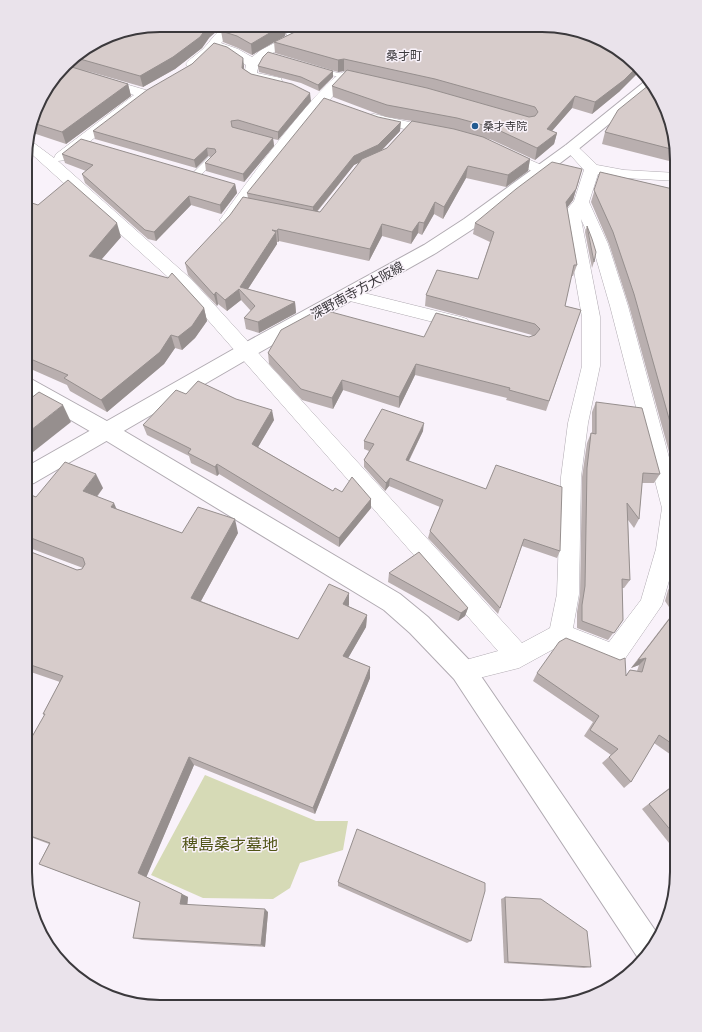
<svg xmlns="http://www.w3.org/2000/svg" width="702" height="1032" font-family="Poppins,'Noto Sans JP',sans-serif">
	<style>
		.green { fill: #d6dab6 }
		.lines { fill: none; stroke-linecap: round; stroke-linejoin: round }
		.service-casing { stroke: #b1abb2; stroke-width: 1 }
		.minor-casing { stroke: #b1abb2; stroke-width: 1 }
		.tertiary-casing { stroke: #b1abb2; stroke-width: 2 }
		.secondary-casing { stroke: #b1abb2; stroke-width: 2 }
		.service { fill: #fff; fill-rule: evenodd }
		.minor { fill: #fff; fill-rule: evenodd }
		.tertiary { fill: #fff; fill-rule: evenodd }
		.secondary { fill: #fff; fill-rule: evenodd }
		.wall { fill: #b9afaf; fill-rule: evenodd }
		.shaded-wall { fill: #968f8e }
		.building { fill: #d7cccb; stroke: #968f8e }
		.poi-dot { fill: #225a91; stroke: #f9f2fa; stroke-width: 1.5 }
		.labels { text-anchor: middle; stroke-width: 3; stroke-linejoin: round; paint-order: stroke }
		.far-poi-label { font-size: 11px; fill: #3b393c; stroke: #f9f2fa; text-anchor: start }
		.far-neighbourhood-label { font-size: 12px; fill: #3b393c; stroke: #f9f2fa }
		.street-label { font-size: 13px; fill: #3b393c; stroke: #f9f2fa }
		.near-park-label { font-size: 16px; fill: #505416; stroke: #f9f2fa }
		.rim { fill: none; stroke: #3b393c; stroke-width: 2 }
	</style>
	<rect width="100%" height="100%" fill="#f9f2fa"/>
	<path class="green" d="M205 775 316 821H348L343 850 300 863 290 888 273 899 203 898 151 875Z"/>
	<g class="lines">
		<defs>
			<g id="service">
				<path d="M319 69 344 74 347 76 344 78 317 72V70Z"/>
				<path d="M209 157 216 159 199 177H193V173Z"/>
			</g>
			<g id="minor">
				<path d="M229 25H250L248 28 233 32 221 43 238 49 252 57 261 50 286 37 288 31 284 25H296L300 31 296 42C282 49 259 55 257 73L281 78 282 81 281 84C270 86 250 84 244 75L246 65 229 54 217 50 196 67H188L186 64C190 58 198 54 203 49 211 41 217 29 229 25Z"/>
				<path d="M344 72 360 75 361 78 355 82 347 80 288 148 232 223 227 225 222 223 219 220 222 217C239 193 323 77 344 72Z"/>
				<path d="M102 77 149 91 151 94 66 160 58 161 191 279 522 643 550 628 557 594 561 477 568 423 582 366V317L564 213 574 201 584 170 564 148 566 145H576L597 165 624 170 677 173V181L624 178 598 174 589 202 608 244 628 306 677 487V553L662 605 622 663 614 666 561 645 519 668 463 682 455 679 451 671 455 663 498 651 179 287 26 149 27 138 54 158 56 154 134 95 97 84 96 81ZM581 219 592 244 610 306 662 508 656 549 641 600 609 642 573 628 579 594 581 477 588 423 600 366V317Z"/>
				<path d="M374 114 440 129 442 132 440 135 435 136 369 121 367 118 369 115Z"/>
				<path d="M503 148 546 167 548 170 546 173H536L498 155 496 152 498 149Z"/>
				<path d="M348 289 461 317 467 319 470 323 467 327 461 329 342 299 340 295 342 291Z"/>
			</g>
			<path id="tertiary" d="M26 378 33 380 114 425 400 594 428 617 472 663 659 936 649 954 640 961 454 679 410 633 384 610 100 437 26 394Z"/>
			<path id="secondary" d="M644 82H646L652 89 576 151 476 227 436 253 253 356 34 483 26 485V467L239 346 424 245 464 219 566 145Z"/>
		</defs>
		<use href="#service" class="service-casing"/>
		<use href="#minor" class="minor-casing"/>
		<use href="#tertiary" class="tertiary-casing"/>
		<use href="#secondary" class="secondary-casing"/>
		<use href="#service" class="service"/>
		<use href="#minor" class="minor"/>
		<use href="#tertiary" class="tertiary"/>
		<use href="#secondary" class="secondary"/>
	</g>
	<g class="wall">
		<path d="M229 25H286V31L285 36 276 41 297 31 298 27 297 25 560 26 620 91 592 114 572 108 552 131 557 133 554 144 535 160 492 140 485 138 530 159 528 171 506 187 466 178 443 219 434 214 422 235 418 233 411 244 382 236 369 261 279 241 278 242H277V244L248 289 295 302 296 313 259 333 246 329 244 318 251 311 241 300 227 311 218 304 217 306 188 275 185 263 248 198 247 193 400 131 381 151 387 148 412 121 386 117 333 97 332 86 347 71H344L338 72 275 53 274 42 252 55 238 48 223 42 221 31ZM360 162 320 212H317L354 165Z"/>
		<path d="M116 32 209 38 202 48 175 69 143 87 80 69 128 84 131 96 66 144 30 132 43 92 71 58Z"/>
		<path d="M192 64 244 66V69L251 74 311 101 278 140 273 139 274 146 244 182 206 171 205 163 211 157 208 156 196 168 95 139 93 131ZM237 129H239L263 135Z"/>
		<path d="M258 66 333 71V77L319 91 301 83 259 72Z"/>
		<path d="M667 108 677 160V163L602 144 605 132Z"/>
		<path d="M62 154 235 184 237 193 221 214 191 205 156 241 148 239 85 183 82 174 86 171 65 163Z"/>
		<path d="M600 172 677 190V481L629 306 609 244 591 202Z"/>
		<path d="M579 180 573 200 567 208 577 265 573 276H571L565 306 581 310 546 411 506 400 507 398 415 375 399 408 343 390 333 409 302 400 269 364 268 353 424 337H529L533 335H532L425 306 426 295 478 279 490 242 473 234 475 223Z"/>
		<path d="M26 201 121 237 101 260 204 308 207 321 195 338 182 350 175 348 164 364 107 412 70 391 67 385 33 370 26 366Z"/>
		<path d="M587 226 594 262 592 268 585 232Z"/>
		<path d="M186 394 274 420 258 447 333 491 371 499V508L339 547 219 474 217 476 191 463 189 456 147 435 143 425Z"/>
		<path d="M596 402 660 474 654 483H642L639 519 634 528 628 520 630 580 624 588H622L623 620 608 640 577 628V612L580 594 582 477 587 443 591 433H592V412Z"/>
		<path d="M423 431 409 461 560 551 557 558 522 546 498 614 428 538 430 531 440 507 389 486 385 491 364 467V460L369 451 364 449V441Z"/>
		<path d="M103 488 97 497 117 509 182 533H238L201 601 298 639 349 593V605L348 606 367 615 366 627 348 658 370 667V678L315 814 194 765 146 877 182 894 188 897 187 905 268 912 265 947 142 940 133 938 140 902 39 864 49 844 25 835V749L45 715 43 714 60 682 25 670V607L27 605 25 604 26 550 77 570 82 569 83 568 27 547H26V493L36 497Z"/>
		<path d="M677 559V759L654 743 631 782 624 788 602 763 611 755 584 736 593 722 533 681 537 673 626 675 630 670 637 671 639 665 631 668 673 613 665 601 668 590 674 581 672 577Z"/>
		<path d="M389 573 468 608 465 616 458 621 388 582Z"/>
		<path d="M677 782V853L642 809Z"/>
		<path d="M338 882 471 941 467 943 338 886Z"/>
		<path d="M505 897 591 967 584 968 504 963 501 899Z"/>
	</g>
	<g class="shaded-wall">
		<path d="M209 25H224L209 38 202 48 175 69 143 87 140 76Z"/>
		<path d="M283 25H286V31L285 36 252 55 251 44Z"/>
		<path d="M243 58 244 66 243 76 242 68Z"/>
		<path d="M344 59V71L338 72V60Z"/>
		<path d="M636 68 639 72 620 91 592 114 595 102Z"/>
		<path d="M333 71V77L319 91 318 85Z"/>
		<path d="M128 84 131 96 66 144 62 132Z"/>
		<path d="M310 93 311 101 278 140V132Z"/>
		<path d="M575 96 572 108 544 140 547 129Z"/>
		<path d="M401 122 400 131 378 154 354 165 313 216V207L354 156Z"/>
		<path d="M557 133 554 144 535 160 537 148Z"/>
		<path d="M273 138 274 146 244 182 243 174Z"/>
		<path d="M207 148 208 156 196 168 194 160Z"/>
		<path d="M530 159 528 171 506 187 508 175Z"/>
		<path d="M468 166 466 178 443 219 444 207Z"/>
		<path d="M582 169 573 200 563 213 566 202Z"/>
		<path d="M235 184 237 193 221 214 220 205Z"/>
		<path d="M189 196 191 205 156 241 154 232Z"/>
		<path d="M435 202 434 214 422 235 424 223Z"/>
		<path d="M419 222 418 233 411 244 412 232Z"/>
		<path d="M117 223 121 237 93 269 89 256Z"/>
		<path d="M382 224V236L369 261 370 249Z"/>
		<path d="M278 229 279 241 278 242 277 231Z"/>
		<path d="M276 232 277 244 244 295 240 287Z"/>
		<path d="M239 289 241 300 227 311 225 300Z"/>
		<path d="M216 292 218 304 217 306 214 295Z"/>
		<path d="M295 302 296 313 259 333 258 322Z"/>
		<path d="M204 308 207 321 195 338 182 350 178 337Z"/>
		<path d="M171 335 175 348 164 364 107 412 101 400Z"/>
		<path d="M416 364 415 375 399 408V397Z"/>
		<path d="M342 380 343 390 333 409 332 398Z"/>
		<path d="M63 405 71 422 28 456 26 452V434Z"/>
		<path d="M272 410 274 420 254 454 252 444Z"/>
		<path d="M424 423 423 431 405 468 406 460Z"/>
		<path d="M217 464 219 474 217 476 215 467Z"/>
		<path d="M96 474 103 488 90 505 83 491Z"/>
		<path d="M390 478 389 486 385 491 386 483Z"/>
		<path d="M371 499V508L339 547V538Z"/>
		<path d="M114 503 120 517 111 507Z"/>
		<path d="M235 519 238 533 196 610 191 598Z"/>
		<path d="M349 593V605L343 616V604Z"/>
		<path d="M468 608 465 616 458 621 461 613Z"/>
		<path d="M367 615 366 627 343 667V656Z"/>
		<path d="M646 658 639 665 631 668 638 660Z"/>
		<path d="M370 667V678L315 814 313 808Z"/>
		<path d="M189 757 194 765 146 878 138 873Z"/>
		<path d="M182 894 188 897 187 908 180 904Z"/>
		<path d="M265 909 268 912 265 947 261 945Z"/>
	</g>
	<g class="building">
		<path d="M160 25H209L200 37 173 57 140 76 73 57 116 32Z"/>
		<path d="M229 25H283L251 44 237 36 221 31Z"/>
		<path d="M299 25 560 26 624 53 636 68 624 80 595 102 575 96 547 129 557 133 537 148 494 128 457 118 387 105 332 86 347 70 427 88 529 117 535 116 538 112 535 107 435 79 344 59 338 60 274 42 297 31Z"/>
		<path d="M214 43 227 47 243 58 242 68 251 74 292 84 310 93 278 132 238 120 231 121 232 127 273 138 243 174 205 163 216 152 215 149 207 148 194 160 93 131 147 90 192 64Z"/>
		<path d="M268 52 333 71 318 85 301 77 258 66 263 57Z"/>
		<path d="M65 65 128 84 62 132 33 123 43 92Z"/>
		<path d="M649 85 667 108 675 150 605 132 618 110Z"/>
		<path d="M324 98 378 117 401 122 378 145 354 156 313 207 247 193Z"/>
		<path d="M412 121 454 129 483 137 530 159 508 175 468 166 444 207 435 202 424 223 419 222 412 232 382 224 370 249 278 229 277 231 272 230 276 232 240 287 295 302 258 322 244 318 255 306 239 289 225 300 216 292 214 295 185 263 230 215 243 197 320 212 362 159 387 148Z"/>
		<path d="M81 139 235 184 220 205 189 196 154 232 145 230 82 174 93 165 62 154Z"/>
		<path d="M552 162 582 169 576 189 566 202 577 265H574L565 306 581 310 549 401 509 390 510 388 416 364 399 397 342 380 332 398 301 389 268 353 281 330 320 309 424 337 436 313 529 337 535 335 540 329 535 324 426 295 437 270 478 279 494 232 475 223 516 189Z"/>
		<path d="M600 172 677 190V447L634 294 613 232 594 190Z"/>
		<path d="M68 180 117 223 89 256 168 278 172 273 204 308 192 326 178 337 171 335 160 352 101 400 64 378 68 375 26 357V201L38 205Z"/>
		<path d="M587 226 592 239 596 252 594 262Z"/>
		<path d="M198 381 236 399 272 410 252 444 333 491 335 488 342 492 352 477 371 499 339 538 217 464 215 467 188 453 191 449 143 425 176 390 186 394Z"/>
		<path d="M39 392 63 405 26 434V402Z"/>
		<path d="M596 402 642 408 660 474 643 473 639 519 627 503 630 580 622 579 623 620 614 633 582 621V605L585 586 587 468 591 433 596 434Z"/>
		<path d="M382 409 424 423 406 460 486 489 496 465 562 487 560 551 524 539 500 608 430 531 443 500 390 478 386 483 364 460 374 444 364 441Z"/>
		<path d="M65 462 96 474 83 491 114 503 111 507 182 533 198 507 235 519 191 598 298 639 329 584 349 593 343 604 367 615 343 656 370 667 313 808 189 757 138 873 182 894 180 904 265 909 261 945 133 938 140 902 39 864 50 843 25 834V749L45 714H43L63 676 25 663V607L31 599 25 596 26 550 77 570 82 569 85 564 83 558 26 536V493L36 497Z"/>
		<path d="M419 552 468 608 461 613 389 573Z"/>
		<path d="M677 567V575L675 573Z"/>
		<path d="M675 580H677V600L672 593Z"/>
		<path d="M677 609V747L659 735 631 782 609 757 618 749 590 730 599 716 537 673 559 642 566 638 620 660 625 658 626 676 630 670 642 672 646 658 638 660Z"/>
		<path d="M677 783V838L649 804Z"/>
		<path d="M357 829 485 883V891L471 941 338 882Z"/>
		<path d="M505 897 541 899 587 931 591 967 508 962Z"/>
	</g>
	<circle class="poi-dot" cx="475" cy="126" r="4"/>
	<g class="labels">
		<g class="far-poi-label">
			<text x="483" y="130">桑才寺院</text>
		</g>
		<g class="far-neighbourhood-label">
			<text x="404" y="60">桑才町</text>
		</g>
		<g class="street-label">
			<text transform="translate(357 290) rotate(-29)" y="5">深野南寺方大阪線</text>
		</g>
		<g class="near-park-label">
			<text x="230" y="850">稗島桑才墓地</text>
		</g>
	</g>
	<path d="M0 0H702V1032H0ZM160 32H542A128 128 0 0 1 670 160V872A128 128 0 0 1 542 1000H160A128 128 0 0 1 32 872V160A128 128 0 0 1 160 32Z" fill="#eae3eb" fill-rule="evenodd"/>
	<path class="rim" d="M160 32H542A128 128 0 0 1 670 160V872A128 128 0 0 1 542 1000H160A128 128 0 0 1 32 872V160A128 128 0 0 1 160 32Z"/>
</svg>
